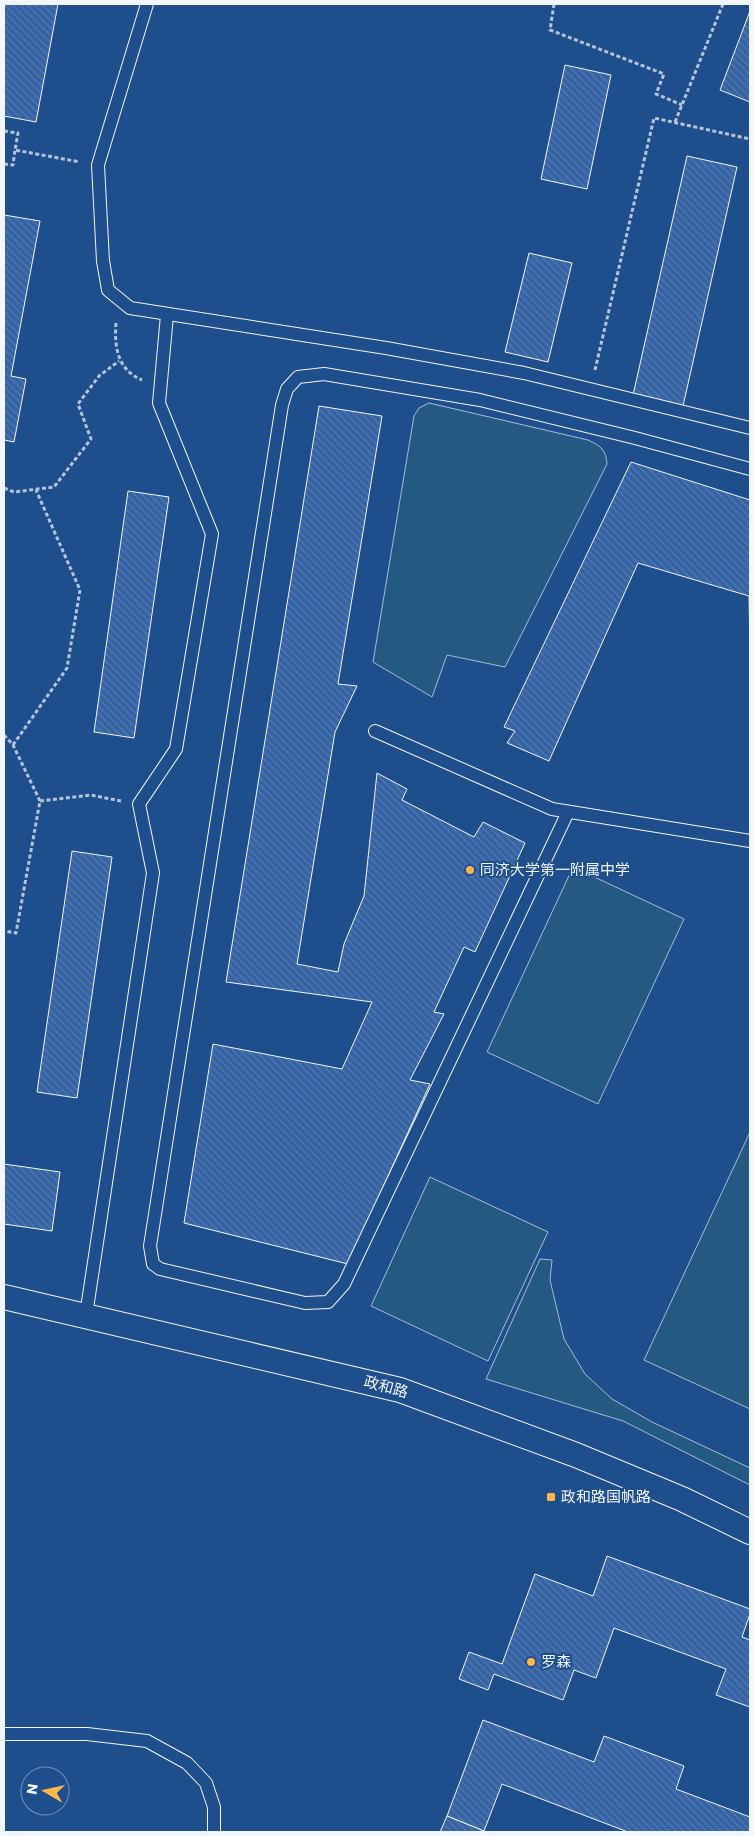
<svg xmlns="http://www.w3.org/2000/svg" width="754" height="1836" font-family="Poppins,'Noto Sans SC',sans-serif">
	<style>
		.green { fill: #245a82; stroke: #a8bbd7 }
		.building { fill: url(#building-back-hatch); stroke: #f2f6ff }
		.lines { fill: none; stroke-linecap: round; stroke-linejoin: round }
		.lane-casing { stroke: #f2f6ff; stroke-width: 14 }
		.street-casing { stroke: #f2f6ff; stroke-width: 26 }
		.path { stroke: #b3c4dc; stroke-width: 3; stroke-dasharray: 4 2.5; stroke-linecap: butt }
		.lane { stroke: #1f4e8c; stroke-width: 12 }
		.street { stroke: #1f4e8c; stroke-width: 24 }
		.poi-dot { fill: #ffb74d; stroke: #1f4e8c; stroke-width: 2 }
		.labels { text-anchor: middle; stroke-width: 4; stroke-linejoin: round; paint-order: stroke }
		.poi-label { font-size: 15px; fill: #f2f6ff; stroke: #1f4e8c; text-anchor: start }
		.street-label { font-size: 15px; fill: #f2f6ff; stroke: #1f4e8c }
	</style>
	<defs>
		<pattern id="building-back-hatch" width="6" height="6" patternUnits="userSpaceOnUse" patternTransform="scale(1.25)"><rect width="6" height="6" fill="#3563a3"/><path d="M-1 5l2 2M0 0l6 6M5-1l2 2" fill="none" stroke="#537ab1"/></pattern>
	</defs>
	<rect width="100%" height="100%" fill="#1f4e8c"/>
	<g class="green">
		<path d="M429 403 588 440C601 446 606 450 607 464L505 667 447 655 432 697 373 662 414 416 419 408Z"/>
		<path d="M573 867 684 919 598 1104 487 1052Z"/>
		<path d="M750 1132V1409L644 1360Z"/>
		<path d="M430 1177 548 1232 488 1361 371 1306Z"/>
		<path d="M540 1259 552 1260 550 1280 564 1339 585 1374 612 1399 652 1422 750 1468V1485L623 1421 486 1379Z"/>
	</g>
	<g class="building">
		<path d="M4 4H58L36 122 4 116Z"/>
		<path d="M750 11V102L720 90Z"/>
		<path d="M565 65 611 75 587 189 541 179Z"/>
		<path d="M687 156 737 167 683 406 633 395Z"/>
		<path d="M4 215 40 221 11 376 26 379 14 442 4 440Z"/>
		<path d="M529 253 572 263 548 362 505 352Z"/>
		<path d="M319 406 382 416 338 684 357 686 335 732 297 964 338 972 344 944 364 896 377 773 407 789 402 800 474 837 483 822 525 843 475 952 464 947 434 1012 444 1014 410 1080 430 1084 348 1264 184 1223 213 1044 342 1069 372 1002 226 982Z"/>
		<path d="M631 462 750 500V647L749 596 638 563 549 761 507 743 515 731 504 727Z"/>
		<path d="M128 491 169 497 134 738 94 732Z"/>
		<path d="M72 851 112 857 77 1098 37 1092Z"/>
		<path d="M4 1164 60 1172 52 1231 4 1224Z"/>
		<path d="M607 1556 750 1609V1614L742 1637 750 1640V1707L716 1695 726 1669 614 1628 596 1678 574 1670 563 1700 494 1674 488 1690 459 1679 469 1652 502 1664 535 1574 593 1596Z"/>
		<path d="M483 1720 594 1762 604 1736 684 1766 676 1789 750 1817V1832H628L502 1784 484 1831 447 1816Z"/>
		<path d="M447 1816 484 1831 483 1832H440Z"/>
	</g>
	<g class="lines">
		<defs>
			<g id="lane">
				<path d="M147 4 98 165 103 261 108 290 130 308 386 348 524 373 750 428"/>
				<path d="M375 731 552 809 750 841"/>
				<path d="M568 812 344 1284 328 1302 305 1303 160 1269 153 1264 150 1246 282 405 287 389 298 377 324 374 480 400 635 438 750 469"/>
				<path d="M86 1315 153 873 139 804 176 749 212 534 159 403 167 315"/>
				<path d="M4 1734H87L147 1741 187 1763 206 1783 214 1807V1832"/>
			</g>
			<path id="street" d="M4 1297 400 1390 576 1455 682 1499 750 1532"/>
		</defs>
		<use href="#lane" class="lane-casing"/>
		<use href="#street" class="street-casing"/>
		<g class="path">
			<path d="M554 4 550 30 664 74 656 94 682 105"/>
			<path d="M675 122 723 4"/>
			<path d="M4 131 18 133 15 150 80 162"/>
			<path d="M4 164 13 165 15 150"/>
			<path d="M116 323C114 348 118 370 142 380"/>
			<path d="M595 370 654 118 750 139"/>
			<path d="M4 488 14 492 54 487 91 439 78 404 99 376 119 361"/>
			<path d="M4 735 13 745 40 801 16 933 4 931"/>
			<path d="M13 745 67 668 80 590 36 490"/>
			<path d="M40 801 91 795 121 801"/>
		</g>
		<use href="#lane" class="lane"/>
		<use href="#street" class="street"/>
	</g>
	<g class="poi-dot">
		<circle cx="470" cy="870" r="5"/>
		<rect x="546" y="1492" width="10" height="10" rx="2.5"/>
		<circle cx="531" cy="1662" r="5"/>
	</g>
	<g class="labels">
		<g class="poi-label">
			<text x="480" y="875">同济大学第一附属中学</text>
			<text x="561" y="1502">政和路国帆路</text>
			<text x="541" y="1667">罗森</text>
		</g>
		<g class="street-label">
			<text transform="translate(386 1387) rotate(15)" y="5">政和路</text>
		</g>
	</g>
	<rect width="754" height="1836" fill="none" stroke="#f2f6ff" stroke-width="10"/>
	<g transform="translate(45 1791) rotate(279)"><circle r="24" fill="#1f4e8c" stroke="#7391ba"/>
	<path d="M0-4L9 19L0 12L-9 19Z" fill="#ffb74d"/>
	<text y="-8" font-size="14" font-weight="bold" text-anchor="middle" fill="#f2f6ff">N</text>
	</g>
</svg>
